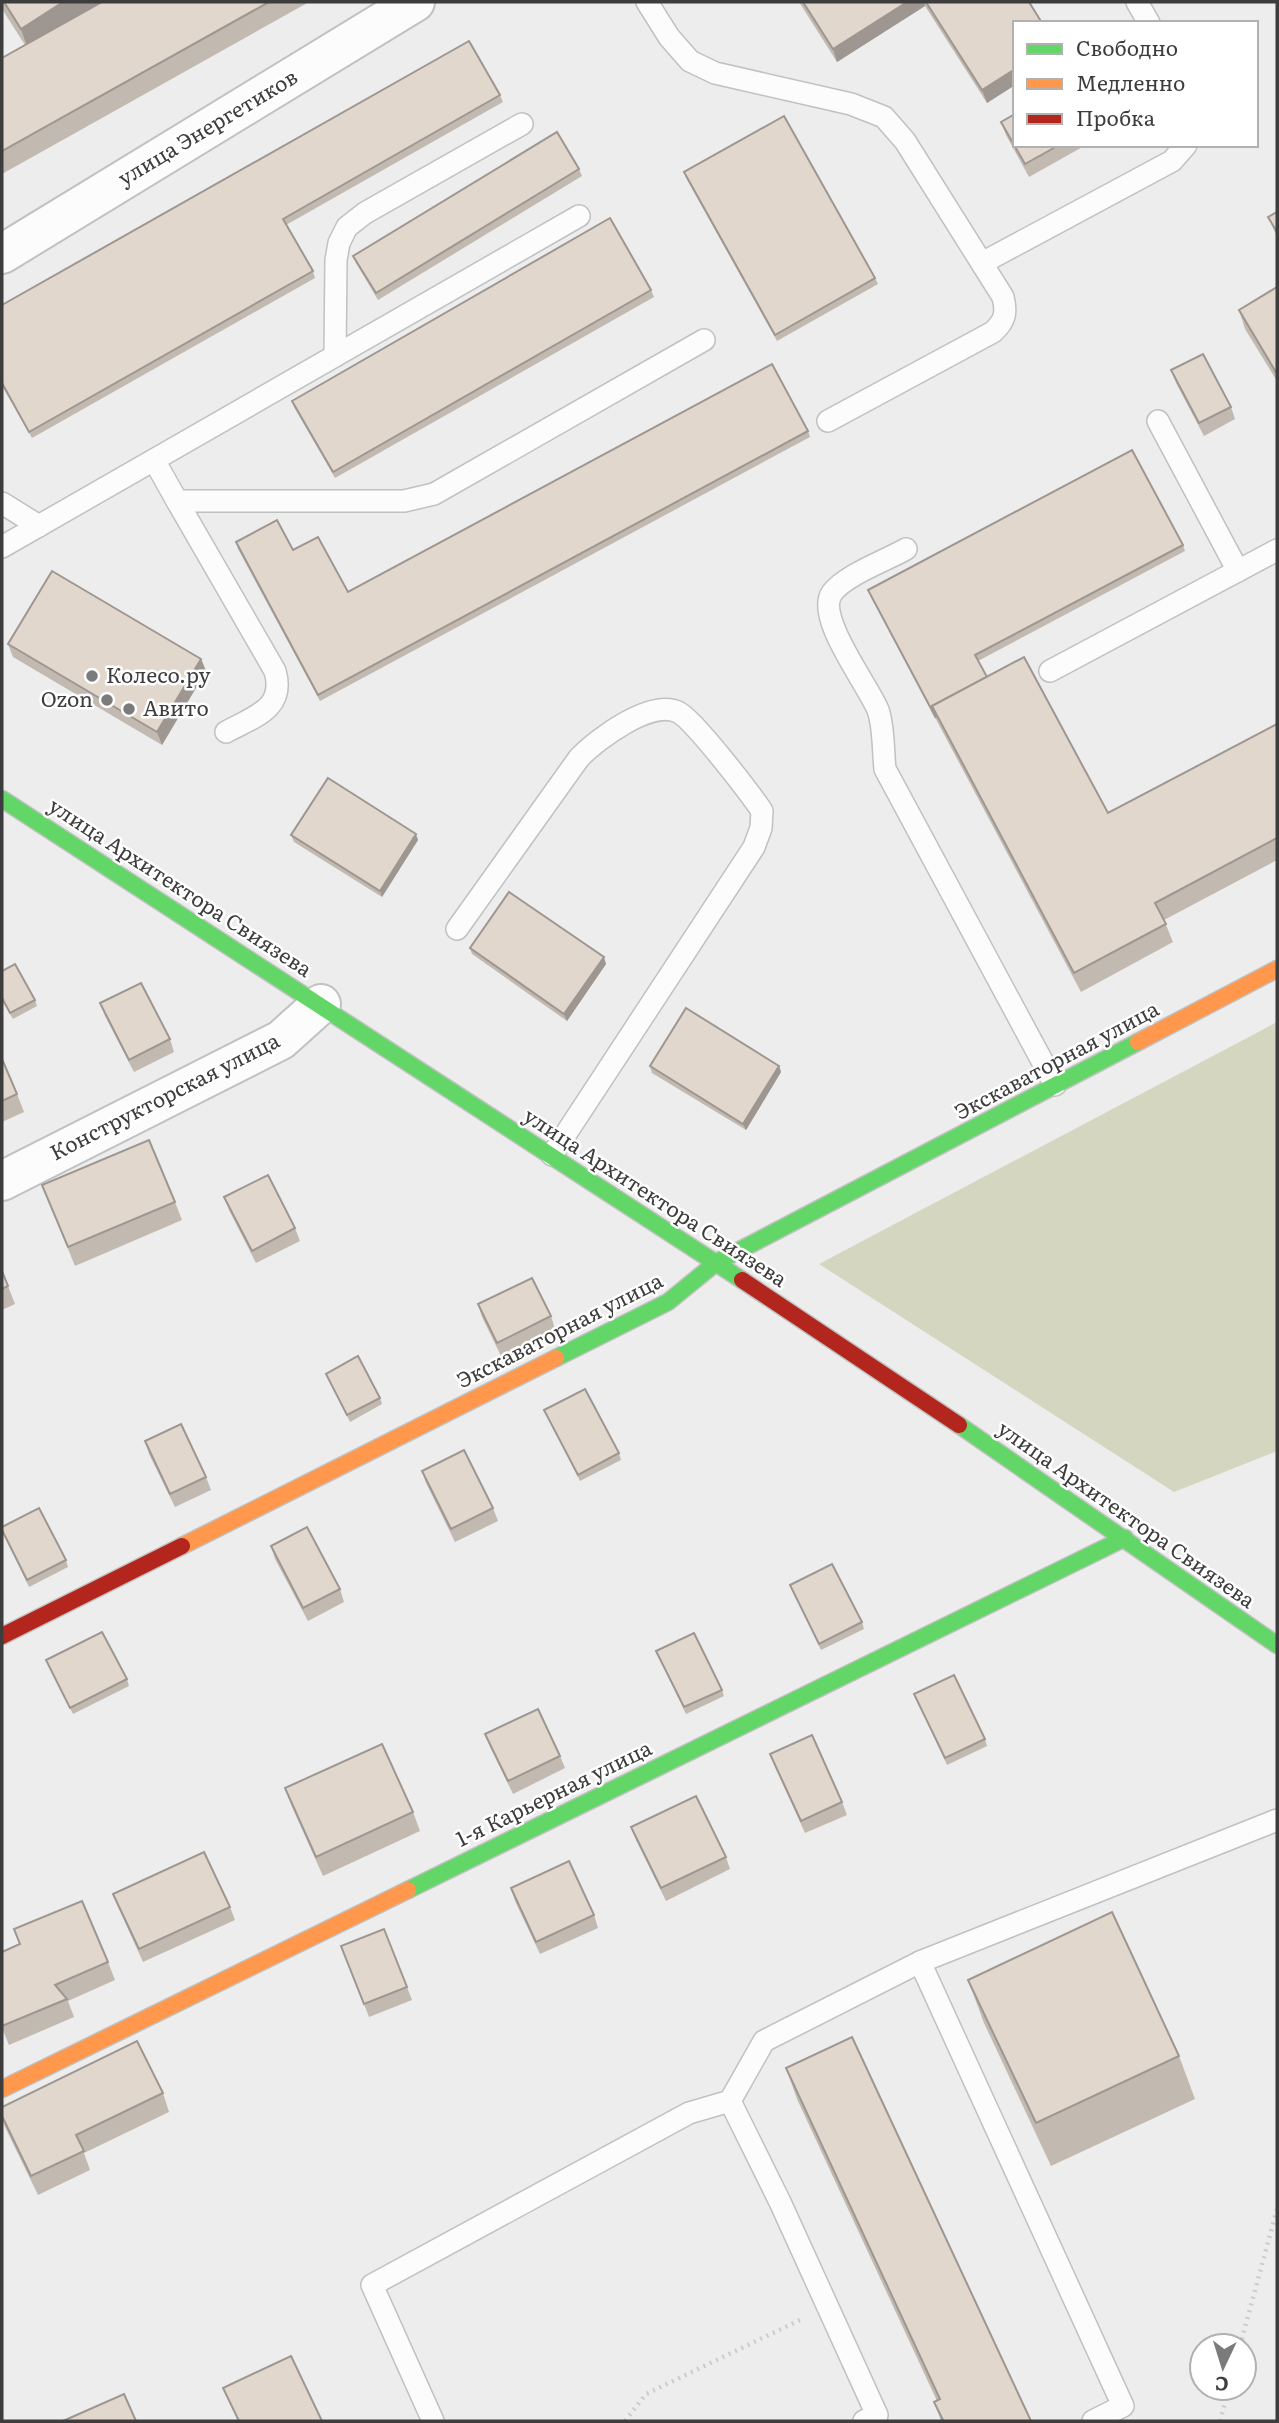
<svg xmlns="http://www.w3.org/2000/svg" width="1279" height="2423" font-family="Literata,serif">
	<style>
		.green { fill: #d5d6bf }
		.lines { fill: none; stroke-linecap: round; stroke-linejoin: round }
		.lane-casing { stroke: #c0c1c1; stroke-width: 24 }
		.street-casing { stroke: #c0c1c1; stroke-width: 42 }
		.fast-casing { stroke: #c0c1c1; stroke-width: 19 }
		.slow-casing { stroke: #c0c1c1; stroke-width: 19 }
		.jam-casing { stroke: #c0c1c1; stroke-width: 19 }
		.path { stroke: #ccc; stroke-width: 4.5; stroke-dasharray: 2 5; stroke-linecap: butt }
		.lane { stroke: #fcfcfc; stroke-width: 21 }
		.street { stroke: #fcfcfc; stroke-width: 38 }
		.fast { stroke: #63d668; stroke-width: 16 }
		.slow { stroke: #ff974d; stroke-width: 16 }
		.jam { stroke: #b3261e; stroke-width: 16 }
		.wall { fill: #c2b9b0 }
		.shaded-wall { fill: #9e9690 }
		.building { fill: #e1d7cd; stroke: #9e9690; stroke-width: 2 }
		.poi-dot { fill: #7b7b7b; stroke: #fff; stroke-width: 2.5 }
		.labels { text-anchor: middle; stroke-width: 5; stroke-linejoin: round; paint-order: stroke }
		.street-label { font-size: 21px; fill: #3d3d3d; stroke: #fff }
		.poi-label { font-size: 21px; fill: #3d3d3d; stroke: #fff; text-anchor: start }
	</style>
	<rect width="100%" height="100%" fill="#ededed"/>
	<path class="green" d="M1277 1022V1451L1174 1492 819 1264Z"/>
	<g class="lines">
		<defs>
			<g id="lane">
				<path d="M647 2 669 37 690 61 715 73 851 104 884 117 905 141 1003 297C1007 313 1005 321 993 332L828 421"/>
				<path d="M1137 2 1149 23"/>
				<path d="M982 263 1172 161 1186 145"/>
				<path d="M335 356 336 260 339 243 347 227 365 213 522 124"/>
				<path d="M1158 421 1238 571"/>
				<path d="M154 460 177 501H404L434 494 704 340"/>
				<path d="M177 501 275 671C286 709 253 717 226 732"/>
				<path d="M2 503 39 526"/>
				<path d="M2 547 579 216"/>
				<path d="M906 549C887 560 845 575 832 593 815 617 868 685 878 710 884 727 883 751 885 769L1055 1085"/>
				<path d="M1050 671 1277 550"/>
				<path d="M457 929 579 758C597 739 651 699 678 712 694 720 749 792 762 811L761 828 754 847 552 1155"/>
				<path d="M920 1962 1123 2406 1093 2421"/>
				<path d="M730 2101 780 2202 877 2415 864 2421"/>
				<path d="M433 2421 372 2285 689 2113 730 2101 764 2041 920 1962 1277 1820"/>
			</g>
			<g id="street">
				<path d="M2 254 415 2"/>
				<path d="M2 1181 281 1040 321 1004"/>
			</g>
			<g id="fast">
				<path d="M2 799 742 1280"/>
				<path d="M556 1358 668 1302 717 1262 1138 1042"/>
				<path d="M959 1425 1277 1645"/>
				<path d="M408 1890 1125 1538"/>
			</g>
			<g id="slow">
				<path d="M1138 1042 1277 969"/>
				<path d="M182 1546 556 1358"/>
				<path d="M2 2089 408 1890"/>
			</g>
			<g id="jam">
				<path d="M742 1280 959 1425"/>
				<path d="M2 1636 182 1546"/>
			</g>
		</defs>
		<use href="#lane" class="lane-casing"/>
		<use href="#street" class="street-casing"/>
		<use href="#fast" class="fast-casing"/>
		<use href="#slow" class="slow-casing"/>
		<use href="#jam" class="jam-casing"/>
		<g class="path">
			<path d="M1240 2346 1277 2209"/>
			<path d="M625 2421 646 2394 802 2319"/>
			<path d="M1220 2421 1229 2388"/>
		</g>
		<use href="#lane" class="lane"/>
		<use href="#street" class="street"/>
		<use href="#fast" class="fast"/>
		<use href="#slow" class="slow"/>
		<use href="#jam" class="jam"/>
	</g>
	<g class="wall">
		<path d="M2 2H309L2 174V58L25 45 2 9Z"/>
		<path d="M799 2H1029L1015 23V85L987 103 925 6 837 62Z"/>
		<path d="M500 95 503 102 286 225 313 271 315 278 32 438 2 386V305Z"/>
		<path d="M1001 122 1015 145H1086L1029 177 1006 135Z"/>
		<path d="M579 169 582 176 378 300 356 263 353 256Z"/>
		<path d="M684 172 875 278 878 284 777 341 686 178Z"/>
		<path d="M1277 212V237L1268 217Z"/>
		<path d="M1277 287V381L1245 329 1239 310Z"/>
		<path d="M651 290 654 297 335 478 294 407 292 401Z"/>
		<path d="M1171 370 1231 407 1235 419 1204 436 1176 383Z"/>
		<path d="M808 431 810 437 320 701 238 549 236 542 293 550 348 592Z"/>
		<path d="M1183 545 1185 551 978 661 987 677 1108 813 1277 724V860L1164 920 1173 942 1081 992 871 597 868 590Z"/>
		<path d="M8 644 201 659 206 671 162 745 13 657Z"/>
		<path d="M291 835 418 840 382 897 294 842Z"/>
		<path d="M470 948 606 964 567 1021 472 954Z"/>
		<path d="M2 971 35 1000 37 1006 13 1019 2 1000Z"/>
		<path d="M100 1003 170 1039 174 1052 134 1072 105 1016Z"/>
		<path d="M2 1059 17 1094 24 1112 2 1122Z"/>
		<path d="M650 1066H779L781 1072 746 1130 652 1073Z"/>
		<path d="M42 1185 175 1202 182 1220 75 1266Z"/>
		<path d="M224 1197 295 1228 300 1241 256 1263 229 1210Z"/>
		<path d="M2 1271 15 1304 2 1310Z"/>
		<path d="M478 1304 551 1316 555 1329 501 1356 482 1317Z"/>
		<path d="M326 1374 380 1398 382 1404 350 1422Z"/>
		<path d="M544 1410 619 1453 621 1460 580 1481Z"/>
		<path d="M145 1441 206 1477 211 1490 175 1507 149 1454Z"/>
		<path d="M422 1471 493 1508 498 1521 455 1542 426 1483Z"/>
		<path d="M2 1531 66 1560 68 1567 29 1587Z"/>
		<path d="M271 1546 340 1589 344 1602 308 1621 275 1559Z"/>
		<path d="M790 1585 862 1622 864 1629 821 1650Z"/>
		<path d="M656 1651 722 1690 724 1696 686 1714Z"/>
		<path d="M46 1660 127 1679 129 1686 73 1714Z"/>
		<path d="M914 1694 985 1739 987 1746 947 1765Z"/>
		<path d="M485 1734 560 1756 565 1768 513 1794 490 1747Z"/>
		<path d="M770 1754 842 1802 847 1815 805 1833 775 1767Z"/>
		<path d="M285 1788 413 1812 420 1831 323 1876 292 1807Z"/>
		<path d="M631 1827 726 1857 730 1869 666 1901 636 1840Z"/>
		<path d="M511 1888 594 1915 598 1928 540 1954 515 1901Z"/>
		<path d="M113 1894 230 1907 235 1920 143 1962 118 1907Z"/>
		<path d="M14 1929 108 1962 115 1980 68 2001 74 2017 9 2045 2 2028V1952L19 1944Z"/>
		<path d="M341 1946 407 1987 412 2000 369 2017Z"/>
		<path d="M968 1980 1179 2056 1195 2099 1051 2166 984 2023Z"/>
		<path d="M786 2068 1031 2421H941L934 2402 937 2401 797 2099Z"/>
		<path d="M163 2093 169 2112 84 2153 90 2170 38 2195 5 2127 2 2118V2107Z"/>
		<path d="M223 2388 322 2421H238Z"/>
	</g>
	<g class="shaded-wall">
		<path d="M63 2H108L29 52 21 29Z"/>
		<path d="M907 2H924L925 6 837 62 833 49Z"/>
		<path d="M1015 69V85L987 103 982 90Z"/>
		<path d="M201 659 206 671 162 745 157 732Z"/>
		<path d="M416 834 418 840 382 897 380 891Z"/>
		<path d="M604 957 606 964 567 1021 564 1014Z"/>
		<path d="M779 1066 781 1072 746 1130 743 1124Z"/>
	</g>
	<g class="building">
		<path d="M4 2H63L21 29Z"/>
		<path d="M102 2H269L2 151V58Z"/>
		<path d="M803 2H907L833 49Z"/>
		<path d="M926 2H1029L1042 23H1015V69L982 90Z"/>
		<path d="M469 41 500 95 283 219 313 271 29 432 2 383V305Z"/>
		<path d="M1015 114V145H1059L1025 164 1001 122Z"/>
		<path d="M784 116 875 278 775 335 684 172Z"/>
		<path d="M557 132 579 169 376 293 353 256Z"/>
		<path d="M1277 212V232L1268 217Z"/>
		<path d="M610 218 651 290 333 472 292 401Z"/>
		<path d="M1277 287V374L1239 310Z"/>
		<path d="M1203 354 1231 407 1199 423 1171 370Z"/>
		<path d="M772 364 808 431 318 695 236 542 277 520 293 550 318 537 348 592Z"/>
		<path d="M1132 450 1183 545 975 655 987 677 932 706 936 718 868 590Z"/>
		<path d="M52 571 201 659 157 732 8 644Z"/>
		<path d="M1024 657 1108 813 1277 724V838L1155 903 1166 924 1074 973 932 706Z"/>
		<path d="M328 778 416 834 380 891 291 835Z"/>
		<path d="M509 892 604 957 564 1014 470 948Z"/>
		<path d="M15 964 35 1000 10 1013 2 998V971Z"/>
		<path d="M141 983 170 1039 129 1060 100 1003Z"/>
		<path d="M686 1008 779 1066 743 1124 650 1066Z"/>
		<path d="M2 1059 17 1094 2 1101Z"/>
		<path d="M149 1140 175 1202 68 1247 42 1185Z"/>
		<path d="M268 1175 295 1228 252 1251 224 1197Z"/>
		<path d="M2 1271 8 1286 2 1289Z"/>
		<path d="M532 1278 551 1316 497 1343 478 1304Z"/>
		<path d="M358 1356 380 1398 347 1415 326 1374Z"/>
		<path d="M585 1389 619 1453 578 1475 544 1410Z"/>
		<path d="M181 1424 206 1477 170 1494 145 1441Z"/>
		<path d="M464 1450 493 1508 451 1529 422 1471Z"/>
		<path d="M39 1508 66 1560 27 1580 2 1530V1527Z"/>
		<path d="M307 1527 340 1589 303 1608 271 1546Z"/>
		<path d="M832 1564 862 1622 819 1644 790 1585Z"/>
		<path d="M102 1632 127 1679 70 1708 46 1660Z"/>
		<path d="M694 1633 722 1690 684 1707 656 1651Z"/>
		<path d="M954 1675 985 1739 945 1758 914 1694Z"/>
		<path d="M538 1709 560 1756 508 1781 485 1734Z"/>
		<path d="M812 1735 842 1802 801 1821 770 1754Z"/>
		<path d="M382 1744 413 1812 316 1857 285 1788Z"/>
		<path d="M696 1796 726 1857 661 1888 631 1827Z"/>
		<path d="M204 1852 230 1907 139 1949 113 1894Z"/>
		<path d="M569 1861 594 1915 536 1942 511 1888Z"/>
		<path d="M82 1901 108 1962 55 1985 67 1999 2 2026V1952L20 1944 14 1929Z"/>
		<path d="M1112 1912 1179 2056 1036 2123 968 1980Z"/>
		<path d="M384 1929 407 1987 364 2004 341 1946Z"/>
		<path d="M852 2037 1031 2421H940L943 2420 934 2402 940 2399 786 2068Z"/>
		<path d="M137 2041 163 2093 76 2135 84 2151 31 2176 2 2116V2107Z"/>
		<path d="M291 2356 322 2421H239L223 2388Z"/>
		<path d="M124 2394 136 2421H63Z"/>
	</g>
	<g class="poi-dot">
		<circle cx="92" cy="676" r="7"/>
		<circle cx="107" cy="700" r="7"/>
		<circle cx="129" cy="709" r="7"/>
	</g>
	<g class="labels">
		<g class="street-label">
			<text transform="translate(208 128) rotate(-31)" y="7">улица Энергетиков</text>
			<text transform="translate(180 888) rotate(33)" y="7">улица Архитектора Свиязева</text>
			<text transform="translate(1057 1061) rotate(-28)" y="7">Экскаваторная улица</text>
			<text transform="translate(165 1097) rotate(-27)" y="7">Конструкторская улица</text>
			<text transform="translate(655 1198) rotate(33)" y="7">улица Архитектора Свиязева</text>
			<text transform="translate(560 1331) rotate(-27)" y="7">Экскаваторная улица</text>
			<text transform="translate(1126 1515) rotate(35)" y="7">улица Архитектора Свиязева</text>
			<text transform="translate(554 1794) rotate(-26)" y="7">1-я Карьерная улица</text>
		</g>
		<g class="poi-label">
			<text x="106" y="683">Колесо.ру</text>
			<text x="93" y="707" text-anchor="end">Ozon</text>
			<text x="143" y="716">Авито</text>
		</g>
	</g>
	<rect width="1279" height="2423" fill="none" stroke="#3d3d3d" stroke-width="7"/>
	<rect x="1013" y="21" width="245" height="126" fill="#ffffff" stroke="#b1b1b1" stroke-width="2"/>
	<rect x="1027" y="44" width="35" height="10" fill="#63d668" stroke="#b1b1b1" stroke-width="2"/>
	<text x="1076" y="56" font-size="21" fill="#3d3d3d">Свободно</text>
	<rect x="1027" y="79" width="35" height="10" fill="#ff974d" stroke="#b1b1b1" stroke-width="2"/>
	<text x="1076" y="91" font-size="21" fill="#3d3d3d">Медленно</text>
	<rect x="1027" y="114" width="35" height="10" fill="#b3261e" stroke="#b1b1b1" stroke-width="2"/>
	<text x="1076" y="126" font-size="21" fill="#3d3d3d">Пробка</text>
	<g transform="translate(1223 2367) rotate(184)"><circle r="33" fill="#ffffff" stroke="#b1b1b1" stroke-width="2"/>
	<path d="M0-5L12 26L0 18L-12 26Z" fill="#7b7b7b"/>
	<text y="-10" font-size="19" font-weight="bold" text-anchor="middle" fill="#3d3d3d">С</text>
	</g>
</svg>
